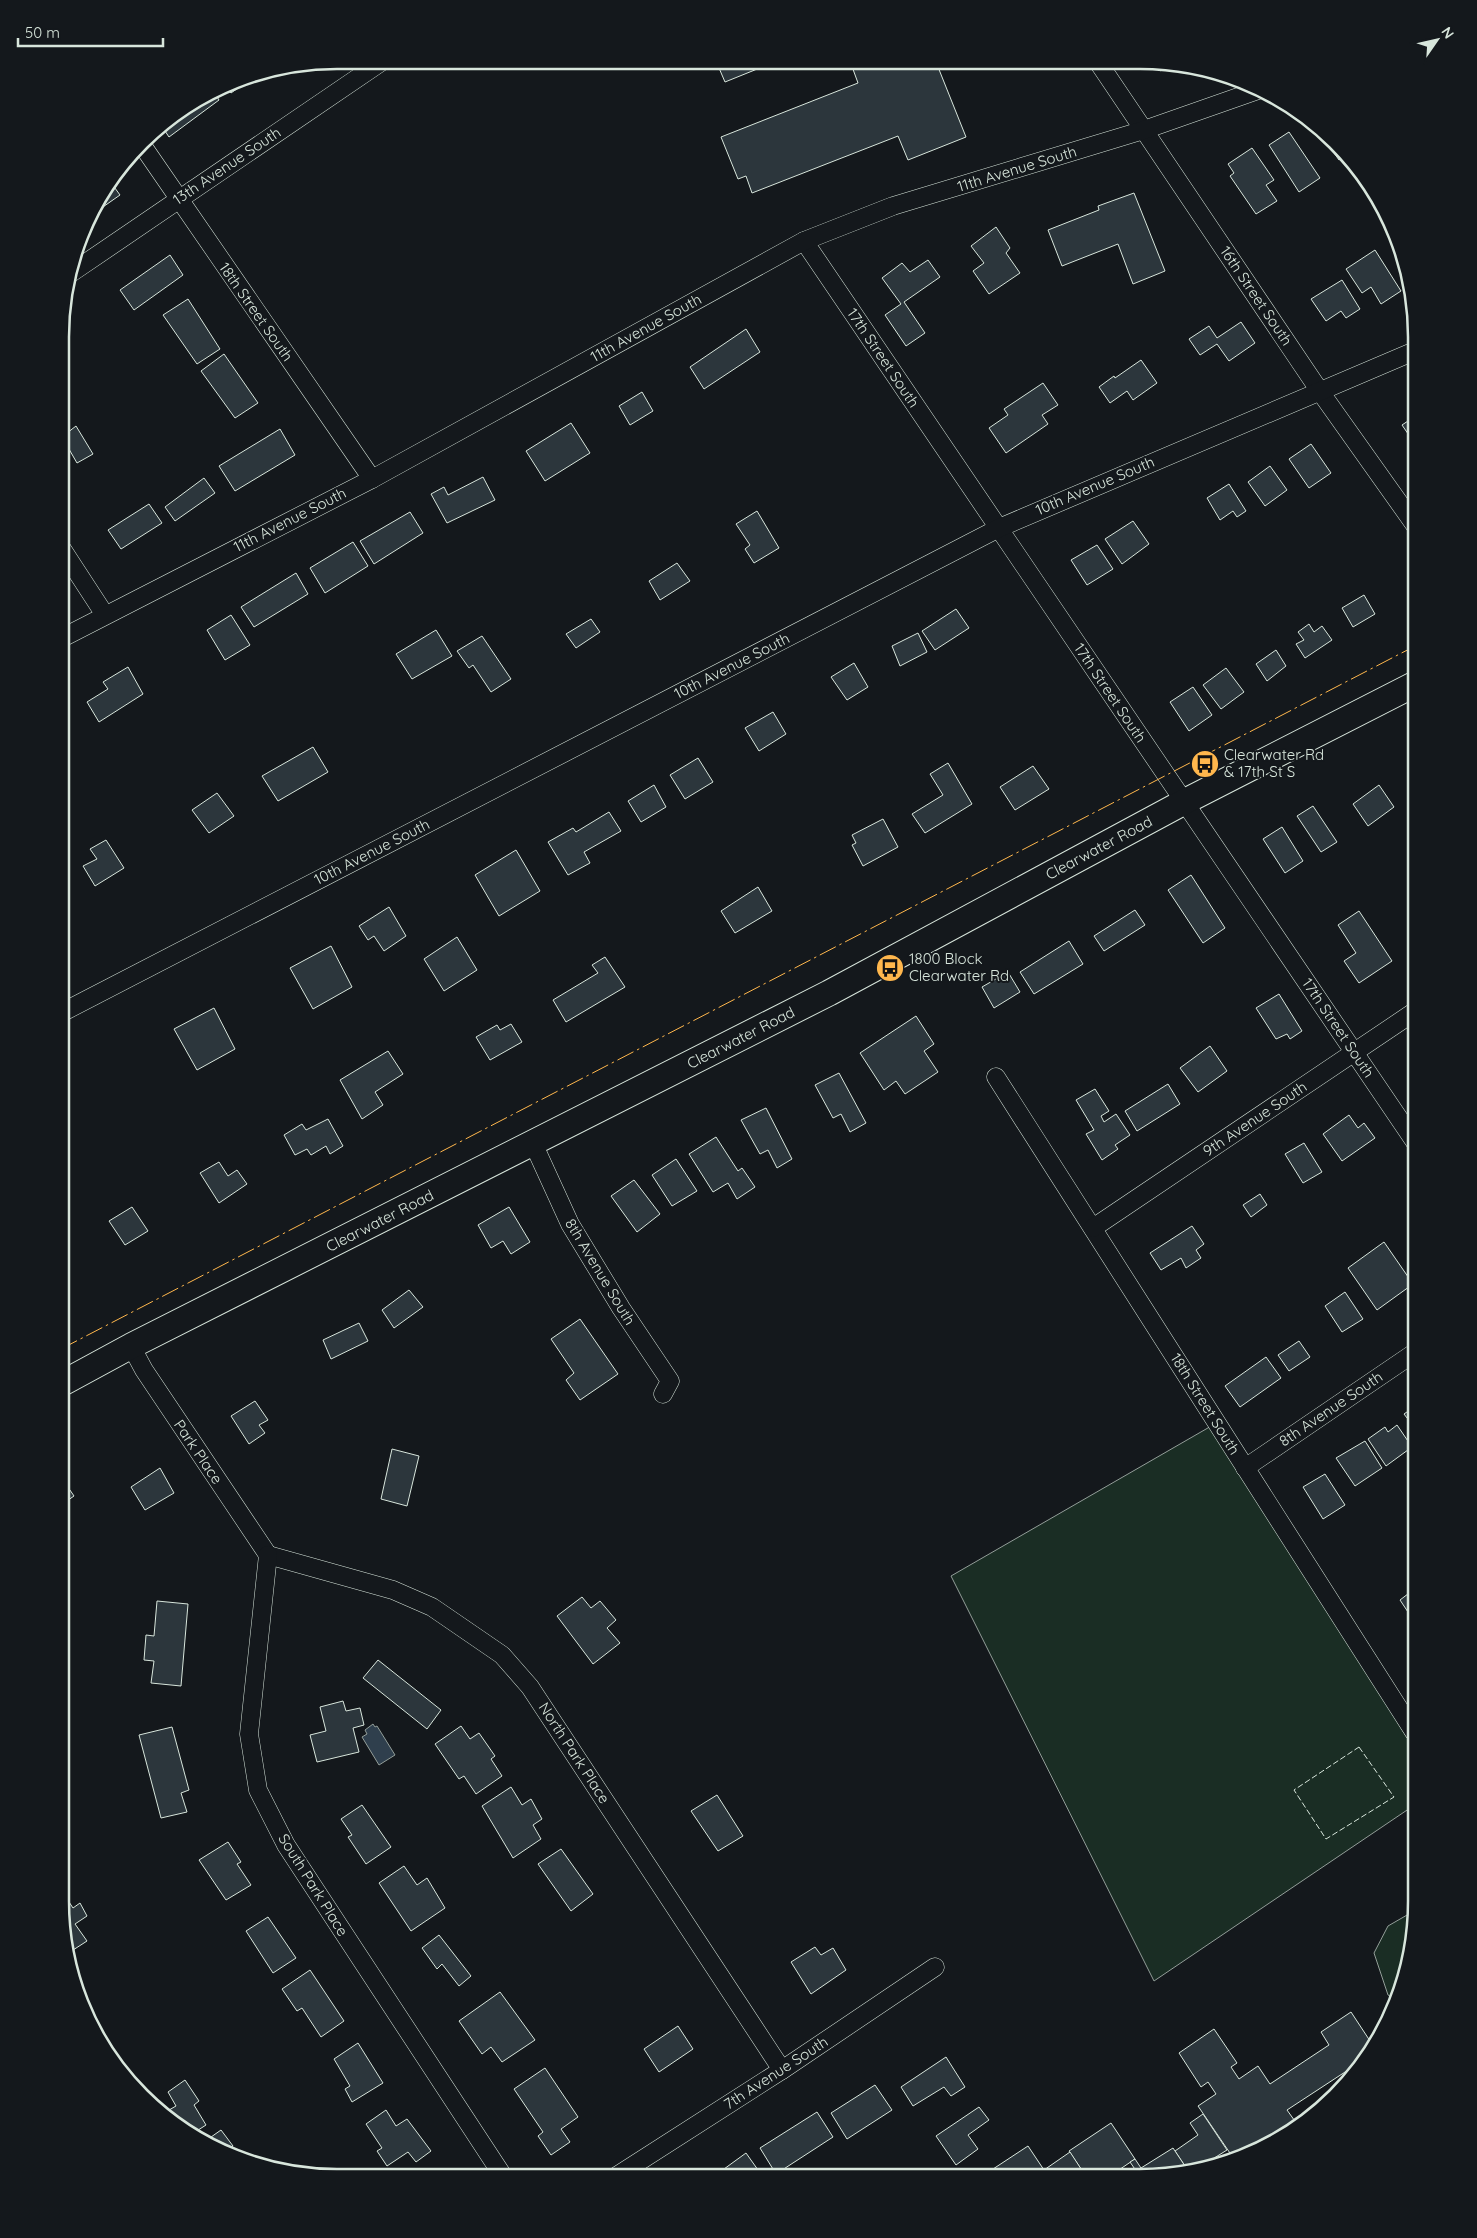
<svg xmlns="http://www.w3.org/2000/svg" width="1477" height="2238" font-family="Quicksand,sans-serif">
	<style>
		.green { fill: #1a2d24; stroke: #939e99 }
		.water { fill: #2f3f4d; stroke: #939e99 }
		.building { fill: #2c363c; stroke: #d8e6dc }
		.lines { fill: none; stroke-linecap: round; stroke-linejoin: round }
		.street-casing { stroke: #d8e6dc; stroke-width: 19 }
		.secondary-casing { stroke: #d8e6dc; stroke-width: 27 }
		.street { stroke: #14181c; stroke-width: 18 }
		.secondary { stroke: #14181c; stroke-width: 25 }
		.fence { stroke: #d8e6dc; stroke-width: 1; stroke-dasharray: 6 2.5; stroke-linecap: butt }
		.power { stroke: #ffb74d; stroke-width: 1; stroke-dasharray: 18 4 2.5 4; stroke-linecap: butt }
		.labels { text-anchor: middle; stroke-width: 4; stroke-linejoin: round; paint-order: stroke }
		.street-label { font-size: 15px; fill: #d8e6dc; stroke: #14181c }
		.poi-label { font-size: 15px; fill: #d8e6dc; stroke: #14181c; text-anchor: start }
		.rim { fill: none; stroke: #d8e6dc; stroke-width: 2.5 }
	</style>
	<rect width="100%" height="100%" fill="#14181c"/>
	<g class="green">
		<path d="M1213 1425 1416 1752V1804L1154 1981 951 1576Z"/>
		<path d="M1414 1911 1416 1912V1920L1402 1991 1397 2000 1388 1995 1374 1953 1388 1926Z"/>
	</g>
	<path class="water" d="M373 1724 375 1727 377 1726 395 1755 379 1765 362 1737 367 1734 365 1730Z"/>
	<g class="building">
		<path d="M716 61H777L725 82Z"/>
		<path d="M850 61 936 62 966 137 908 160 898 136 752 193 746 176 738 179 721 137 858 83Z"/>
		<path d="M1154 62H1173L1160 71Z"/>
		<path d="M255 76 231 93 225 85 231 81Z"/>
		<path d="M214 92 219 100 169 137 161 125Z"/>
		<path d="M1289 132 1320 178 1299 192 1269 145Z"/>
		<path d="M1329 137 1346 155 1339 160 1325 140Z"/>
		<path d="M1252 148 1274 180 1266 185 1277 201 1256 214 1230 176 1234 173 1228 164Z"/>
		<path d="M112 184 120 195 100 209 96 204Z"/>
		<path d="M1134 193 1165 271 1133 284 1118 244 1062 266 1048 230 1099 210 1098 206Z"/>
		<path d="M996 227 1010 248 1006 253 1020 273 989 294 973 271 984 263 971 246Z"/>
		<path d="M1375 250 1401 291 1381 304 1371 287 1362 293 1346 269Z"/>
		<path d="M170 255 183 275 134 310 120 290Z"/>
		<path d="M928 260 940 277 904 302 925 333 906 346 885 315 901 304 882 278 902 263 910 272Z"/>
		<path d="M1342 280 1360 309 1346 318 1341 311 1326 321 1311 299Z"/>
		<path d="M188 299 220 349 197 364 163 315Z"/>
		<path d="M1241 322 1255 343 1229 361 1217 344 1200 355 1189 339 1209 326 1217 338Z"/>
		<path d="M746 329 760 352 704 389 690 367Z"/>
		<path d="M224 354 258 403 235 418 201 371Z"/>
		<path d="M1141 360 1157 383 1133 400 1127 391 1110 403 1099 387 1114 376 1115 378Z"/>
		<path d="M1043 383 1058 405 1042 415 1048 424 1006 453 989 428 1008 415 1004 409Z"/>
		<path d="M642 392 653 411 630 425 619 406Z"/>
		<path d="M1417 415V443L1415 444 1402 425Z"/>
		<path d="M571 423 590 453 545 481 526 451Z"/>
		<path d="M76 426 93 454 77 463 62 437Z"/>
		<path d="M280 429 295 455 235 491 219 466Z"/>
		<path d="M1311 444 1331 473 1309 488 1289 459Z"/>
		<path d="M1270 466 1287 490 1265 506 1248 482Z"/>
		<path d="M483 477 495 500 447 523 431 494 444 487 448 495Z"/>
		<path d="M204 478 215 493 175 521 165 507Z"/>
		<path d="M1229 484 1246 511 1237 517 1233 511 1220 520 1207 498Z"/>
		<path d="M149 504 162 523 121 549 108 530Z"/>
		<path d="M757 511 779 548 754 563 745 549 750 545 736 524Z"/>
		<path d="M410 512 423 533 374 564 360 541Z"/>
		<path d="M1133 521 1149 544 1122 564 1105 539Z"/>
		<path d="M353 542 368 566 325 593 310 568Z"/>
		<path d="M1097 545 1113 569 1087 585 1071 560Z"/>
		<path d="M677 563 690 581 660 600 649 581Z"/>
		<path d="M296 573 308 594 254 627 241 607Z"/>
		<path d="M1364 595 1375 614 1353 627 1342 608Z"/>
		<path d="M956 609 969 628 935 650 922 631Z"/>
		<path d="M231 615 250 645 225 660 207 630Z"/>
		<path d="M591 619 600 632 576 648 566 634Z"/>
		<path d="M1309 624 1314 632 1322 626 1332 640 1305 658 1296 644 1304 640 1298 632Z"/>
		<path d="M436 630 452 656 412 679 396 654Z"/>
		<path d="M918 633 927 652 900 666 892 646Z"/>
		<path d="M482 636 511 679 491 692 473 665 469 668 457 651Z"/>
		<path d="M1276 650 1286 666 1267 681 1256 664Z"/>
		<path d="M854 663 868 687 847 700 831 677Z"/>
		<path d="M128 667 143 694 99 722 87 702 108 689 103 682Z"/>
		<path d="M1226 668 1244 692 1221 709 1203 685Z"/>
		<path d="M1193 687 1212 715 1189 731 1170 702Z"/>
		<path d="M773 712 786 734 759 751 745 728Z"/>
		<path d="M313 747 328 772 278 801 262 776Z"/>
		<path d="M698 758 713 782 685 799 670 775Z"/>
		<path d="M948 763 972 804 925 833 912 814 943 795 930 774Z"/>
		<path d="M1033 766 1049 789 1015 810 1000 787Z"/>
		<path d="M654 785 666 807 641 822 628 801Z"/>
		<path d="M1379 785 1394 807 1368 826 1353 804Z"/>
		<path d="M217 793 234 816 209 833 192 810Z"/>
		<path d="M1313 806 1337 842 1321 852 1297 816Z"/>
		<path d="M609 812 621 831 584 852 590 863 568 875 548 842 573 828 576 832Z"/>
		<path d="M883 819 898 847 863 866 852 845 856 843 852 835Z"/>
		<path d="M1282 827 1303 861 1285 873 1263 839Z"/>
		<path d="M106 840 124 868 95 886 83 866 97 859 90 849Z"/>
		<path d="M516 850 540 891 499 916 475 875Z"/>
		<path d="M1191 875 1225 928 1203 943 1168 890Z"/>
		<path d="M758 887 772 911 735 933 721 911Z"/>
		<path d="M389 907 406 936 384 951 374 936 368 940 359 926Z"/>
		<path d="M1135 910 1145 925 1104 951 1094 936Z"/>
		<path d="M1359 911 1392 961 1359 983 1344 961 1356 953 1338 925Z"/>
		<path d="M457 937 477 970 444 991 424 959Z"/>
		<path d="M1069 941 1083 964 1034 994 1020 972Z"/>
		<path d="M331 946 352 987 313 1009 290 968Z"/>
		<path d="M605 957 625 987 566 1022 553 1000 598 973 592 965Z"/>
		<path d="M1008 972 1020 992 994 1008 982 987Z"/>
		<path d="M1279 994 1302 1031 1290 1039 1287 1034 1276 1039 1256 1008Z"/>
		<path d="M214 1008 235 1049 197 1070 174 1029Z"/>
		<path d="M916 1016 934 1044 924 1051 938 1072 905 1094 896 1081 884 1090 860 1053Z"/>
		<path d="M511 1024 522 1042 490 1060 476 1037 497 1025 500 1030Z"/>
		<path d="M1210 1046 1227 1071 1198 1092 1180 1068Z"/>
		<path d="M388 1051 403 1074 375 1092 383 1105 362 1119 340 1080Z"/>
		<path d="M839 1073 866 1123 850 1132 841 1114 833 1118 815 1085Z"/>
		<path d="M1168 1084 1180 1104 1137 1131 1125 1111Z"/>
		<path d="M1095 1089 1109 1111 1101 1116 1104 1122 1116 1114 1130 1135 1115 1145 1118 1149 1102 1160 1086 1134 1094 1130 1076 1100Z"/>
		<path d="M766 1108 792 1159 777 1168 768 1150 760 1154 741 1120Z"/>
		<path d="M1349 1115 1358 1128 1364 1123 1375 1138 1342 1161 1323 1134Z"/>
		<path d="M328 1119 343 1146 330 1154 326 1146 311 1155 307 1149 295 1155 284 1135 302 1124 306 1130Z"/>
		<path d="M716 1137 738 1171 742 1168 755 1187 737 1199 728 1183 713 1192 689 1154Z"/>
		<path d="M1304 1143 1322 1172 1303 1183 1285 1154Z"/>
		<path d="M676 1159 697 1191 672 1206 652 1175Z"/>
		<path d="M219 1162 228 1176 237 1170 247 1184 219 1203 200 1173Z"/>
		<path d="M634 1180 660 1214 637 1232 611 1196Z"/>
		<path d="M1260 1194 1267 1205 1251 1217 1243 1205Z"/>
		<path d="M132 1207 148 1231 125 1245 109 1221Z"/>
		<path d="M509 1207 530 1242 511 1254 503 1241 491 1248 478 1225Z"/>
		<path d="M1192 1226 1204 1244 1196 1250 1201 1258 1186 1268 1181 1258 1161 1270 1150 1253Z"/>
		<path d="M1384 1242 1413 1284 1377 1310 1348 1268Z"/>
		<path d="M409 1290 423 1307 394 1328 382 1310Z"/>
		<path d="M1345 1292 1363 1319 1342 1332 1325 1306Z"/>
		<path d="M580 1319 618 1374 580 1400 566 1380 574 1373 551 1339Z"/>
		<path d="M359 1323 368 1341 331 1359 323 1340Z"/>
		<path d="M1299 1341 1310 1357 1289 1371 1278 1355Z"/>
		<path d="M1266 1357 1281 1378 1240 1407 1225 1386Z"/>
		<path d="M255 1401 268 1420 259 1425 265 1433 249 1444 231 1416Z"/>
		<path d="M1417 1405V1431L1404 1414Z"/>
		<path d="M1397 1425 1412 1447 1386 1466 1368 1439 1385 1427 1388 1432Z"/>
		<path d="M1365 1441 1382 1468 1355 1486 1336 1458Z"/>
		<path d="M392 1449 419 1456 407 1506 381 1499Z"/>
		<path d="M160 1468 174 1493 145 1510 131 1487Z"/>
		<path d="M1325 1474 1345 1505 1323 1519 1303 1487Z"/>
		<path d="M61 1477 74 1496 61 1505Z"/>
		<path d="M1417 1587 1416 1624 1400 1600Z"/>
		<path d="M582 1597 591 1608 600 1601 616 1620 607 1628 620 1643 593 1664 557 1616Z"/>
		<path d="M157 1601 188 1604 181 1686 151 1683 154 1661 144 1660 146 1635 154 1636Z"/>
		<path d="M378 1660 441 1710 427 1729 363 1678Z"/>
		<path d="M343 1701 346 1711 360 1708 364 1725 353 1728 359 1752 317 1762 310 1735 326 1731 320 1707Z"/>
		<path d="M461 1726 470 1739 479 1733 495 1756 491 1759 502 1776 476 1794 464 1776 459 1779 435 1744Z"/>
		<path d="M172 1727 189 1790 181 1793 187 1812 161 1818 139 1735Z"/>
		<path d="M511 1787 522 1805 531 1799 542 1819 533 1825 541 1839 513 1858 482 1806Z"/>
		<path d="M717 1795 743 1836 718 1851 691 1811Z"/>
		<path d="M362 1805 391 1847 366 1864 348 1837 352 1835 341 1819Z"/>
		<path d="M228 1842 241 1862 237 1864 251 1885 226 1900 199 1860Z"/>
		<path d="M561 1849 593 1894 571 1911 538 1864Z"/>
		<path d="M404 1866 417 1885 427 1878 445 1908 411 1931 379 1883Z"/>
		<path d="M67 1899 73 1908 80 1903 87 1916 75 1924 87 1941 70 1952 60 1903Z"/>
		<path d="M268 1917 296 1958 273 1973 246 1931Z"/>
		<path d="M439 1935 471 1976 459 1986 442 1964 437 1969 422 1948Z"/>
		<path d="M815 1947 821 1955 833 1948 846 1970 811 1994 791 1962Z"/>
		<path d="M310 1970 344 2021 321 2037 302 2008 297 2011 282 1989Z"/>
		<path d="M500 1992 535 2040 502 2062 491 2047 482 2054 459 2021Z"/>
		<path d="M1351 2012 1374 2047 1371 2055 1287 2110 1297 2124 1246 2157 1234 2159 1198 2106 1216 2094 1208 2082 1201 2087 1179 2053 1214 2029 1237 2063 1231 2067 1239 2079 1258 2066 1270 2084 1329 2045 1321 2032Z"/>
		<path d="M678 2026 693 2049 659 2072 644 2049Z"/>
		<path d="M358 2043 383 2083 352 2102 345 2089 350 2086 334 2059Z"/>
		<path d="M946 2057 965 2087 951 2096 944 2087 913 2106 901 2087Z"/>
		<path d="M545 2068 578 2117 561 2129 570 2142 551 2155 538 2136 543 2132 514 2089Z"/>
		<path d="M185 2080 199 2101 194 2105 206 2125 192 2134 179 2127 169 2110 176 2106 168 2092Z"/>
		<path d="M875 2085 892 2110 847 2139 831 2113Z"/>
		<path d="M979 2107 989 2120 968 2135 978 2149 956 2165 936 2136Z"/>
		<path d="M386 2110 396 2126 407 2119 431 2151 416 2162 408 2152 387 2166 377 2151 382 2148 366 2124Z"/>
		<path d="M817 2112 833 2137 776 2174 760 2148Z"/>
		<path d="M1203 2114 1227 2150 1203 2165 1187 2169 1175 2151 1198 2135 1190 2123Z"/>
		<path d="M1111 2123 1135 2159 1107 2178H1087L1069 2151Z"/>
		<path d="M221 2130 233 2146 224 2152 226 2154 204 2142Z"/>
		<path d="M1028 2146 1044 2170 1070 2152 1087 2178H995L990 2171Z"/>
		<path d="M1173 2148 1187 2169 1147 2177 1141 2168Z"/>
		<path d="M746 2153 763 2177H713Z"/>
		<path d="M1135 2159 1147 2177 1141 2178 1130 2162Z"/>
		<path d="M1135 2169 1141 2178H1121Z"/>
		<path d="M445 2170 448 2176H434Z"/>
	</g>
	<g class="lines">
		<defs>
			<g id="street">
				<path d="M1098 62 1319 390 1417 528"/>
				<path d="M142 145 372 479"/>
				<path d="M804 241 1417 1145"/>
				<path d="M71 273 384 60"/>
				<path d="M62 549 105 615"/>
				<path d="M62 638 372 479 804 241 893 206 1144 130 1261 89"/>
				<path d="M61 1013 999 528 1417 350"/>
				<path d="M996 1077 1414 1732 1416 1731"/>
				<path d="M533 1143 570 1224 621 1308 670 1381 663 1394"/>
				<path d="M1093 1228 1417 1010"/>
				<path d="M131 1346 144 1370 268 1555"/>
				<path d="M1245 1468 1417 1351"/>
				<path d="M268 1555 393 1590 432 1607 502 1655 530 1687 782 2070"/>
				<path d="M268 1555 249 1734 258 1790 286 1845 503 2176"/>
				<path d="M615 2177 782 2070 935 1967"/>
			</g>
			<path id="secondary" d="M61 1384 131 1346 829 993 1184 802 1417 683"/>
		</defs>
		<use href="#street" class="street-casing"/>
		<use href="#secondary" class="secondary-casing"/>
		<use href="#street" class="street"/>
		<use href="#secondary" class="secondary"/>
		<path class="fence" d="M1359 1747 1394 1797 1326 1839 1294 1790Z"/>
		<path class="power" d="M61 1349 1417 645"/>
	</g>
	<defs>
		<symbol id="bus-disc" viewBox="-11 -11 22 22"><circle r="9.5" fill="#ffb74d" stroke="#14181c"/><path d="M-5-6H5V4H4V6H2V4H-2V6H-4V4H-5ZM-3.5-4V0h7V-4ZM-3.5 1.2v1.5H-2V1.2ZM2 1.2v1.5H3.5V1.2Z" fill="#111"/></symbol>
	</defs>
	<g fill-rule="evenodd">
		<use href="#bus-disc" x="1189" y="748" width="32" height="32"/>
		<use href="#bus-disc" x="874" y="952" width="32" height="32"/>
	</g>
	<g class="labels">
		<g class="street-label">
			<text transform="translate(227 166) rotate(-34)" y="5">13th Avenue South</text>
			<text transform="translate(1017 169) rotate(-17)" y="5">11th Avenue South</text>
			<text transform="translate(1256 296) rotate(56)" y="5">16th Street South</text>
			<text transform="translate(256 312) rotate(55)" y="5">18th Street South</text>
			<text transform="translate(646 328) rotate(-29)" y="5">11th Avenue South</text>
			<text transform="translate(883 358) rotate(56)" y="5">17th Street South</text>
			<text transform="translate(1095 486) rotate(-23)" y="5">10th Avenue South</text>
			<text transform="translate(290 520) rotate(-27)" y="5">11th Avenue South</text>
			<text transform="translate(732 666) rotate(-27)" y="5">10th Avenue South</text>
			<text transform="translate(1110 693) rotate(56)" y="5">17th Street South</text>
			<text transform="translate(1099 848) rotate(-28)" y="5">Clearwater Road</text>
			<text transform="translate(372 852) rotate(-27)" y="5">10th Avenue South</text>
			<text transform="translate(1338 1028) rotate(56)" y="5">17th Street South</text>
			<text transform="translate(741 1038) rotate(-27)" y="5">Clearwater Road</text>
			<text transform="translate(1255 1119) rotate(-34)" y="5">9th Avenue South</text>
			<text transform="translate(380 1221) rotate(-27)" y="5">Clearwater Road</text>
			<text transform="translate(600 1272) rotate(59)" y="5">8th Avenue South</text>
			<text transform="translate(1205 1404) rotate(58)" y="5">18th Street South</text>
			<text transform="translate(1331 1409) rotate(-34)" y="5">8th Avenue South</text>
			<text transform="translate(198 1452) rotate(56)" y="5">Park Place</text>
			<text transform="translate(574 1753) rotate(57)" y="5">North Park Place</text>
			<text transform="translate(313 1885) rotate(58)" y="5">South Park Place</text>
			<text transform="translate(776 2073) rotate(-33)" y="5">7th Avenue South</text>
		</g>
		<g class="poi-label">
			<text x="1224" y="760">Clearwater Rd<tspan x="1224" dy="17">&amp; 17th St S</tspan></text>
			<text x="909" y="964">1800 Block<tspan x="909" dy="17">Clearwater Rd</tspan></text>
		</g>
	</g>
	<path d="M0 0H1477V2238H0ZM337 69H1140A268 268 0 0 1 1408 337V1901A268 268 0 0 1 1140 2169H337A268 268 0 0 1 69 1901V337A268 268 0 0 1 337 69Z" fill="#14181c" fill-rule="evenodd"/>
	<path class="rim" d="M337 69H1140A268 268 0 0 1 1408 337V1901A268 268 0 0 1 1140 2169H337A268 268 0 0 1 69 1901V337A268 268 0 0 1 337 69Z"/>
	<g transform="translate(1437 40) rotate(56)" stroke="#14181c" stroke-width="4" paint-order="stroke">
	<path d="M0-4L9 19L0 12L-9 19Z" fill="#d8e6dc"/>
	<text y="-8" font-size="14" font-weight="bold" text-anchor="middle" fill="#d8e6dc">N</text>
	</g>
	<path d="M18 38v8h145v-8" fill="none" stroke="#d8e6dc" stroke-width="2.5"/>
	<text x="25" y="38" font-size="15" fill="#d8e6dc" stroke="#14181c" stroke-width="4" paint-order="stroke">50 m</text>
</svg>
